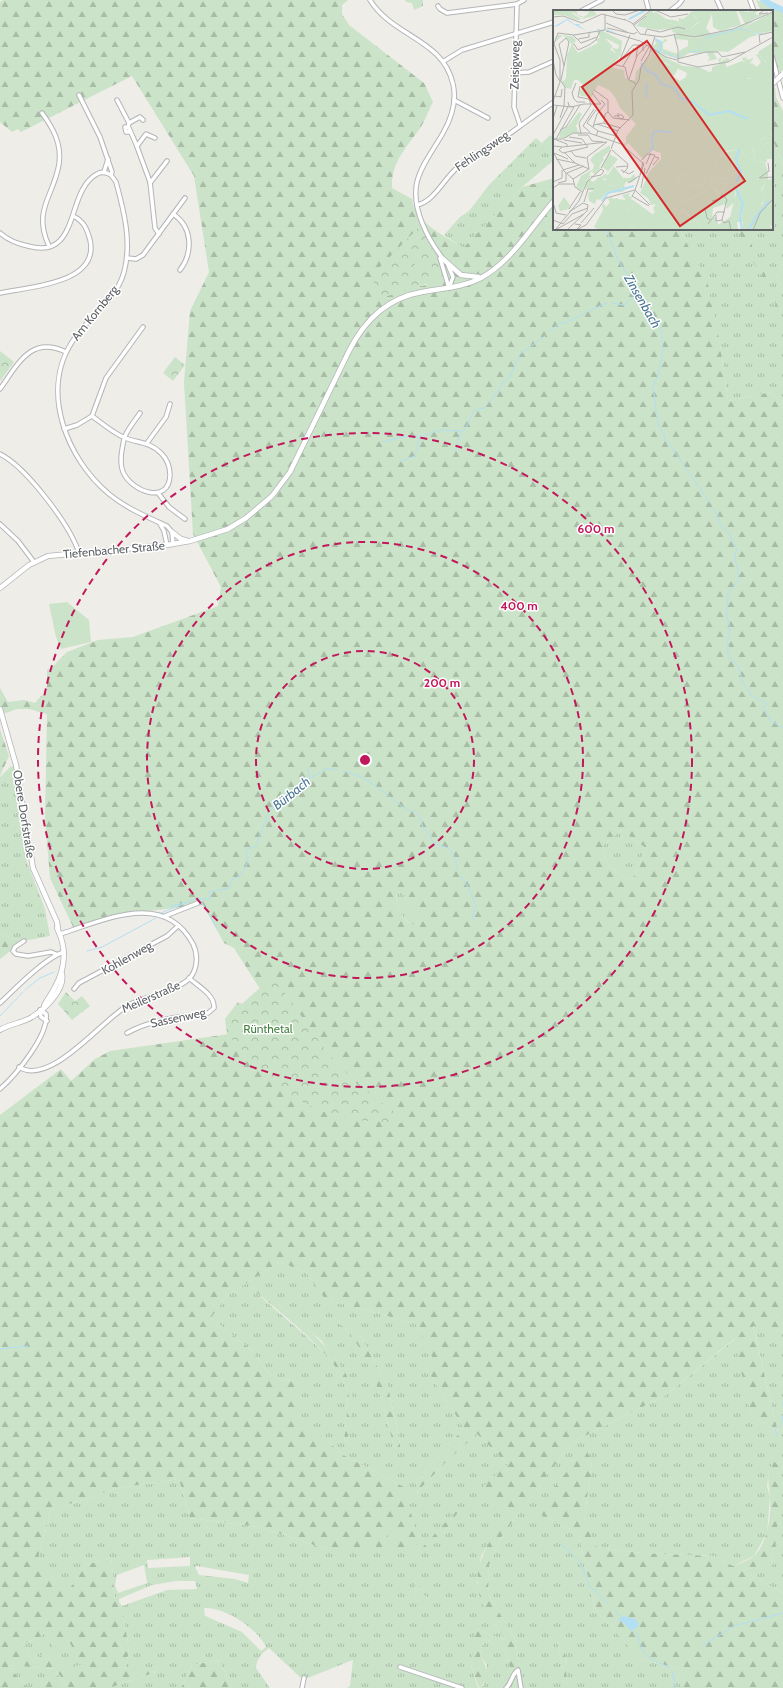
<svg xmlns="http://www.w3.org/2000/svg" width="783" height="1688" font-family="Cabin,sans-serif">
	<style>
		.grass { fill: url(#grass-tufts); fill-rule: evenodd }
		.forest { fill: url(#forest-firs); fill-rule: evenodd }
		.park { fill: url(#park-crowns) }
		.pitch { fill: #cbe3c8 }
		.water { fill: #b3dff4 }
		.lines { fill: none; stroke-linecap: round; stroke-linejoin: round }
		.stream { stroke: #b3dff4; stroke-width: 1 }
		.minor-casing { stroke: #b3b5b8; stroke-width: 5.5 }
		.tertiary-casing { stroke: #b3b5b8; stroke-width: 6 }
		.minor { stroke: #fff; stroke-width: 3.5 }
		.tertiary { stroke: #fff; stroke-width: 4.5 }
		.tertiary-bridge-casing { stroke: #b3b5b8; stroke-width: 6; stroke-linecap: butt }
		.tertiary-bridge { stroke: #fff; stroke-width: 4.5 }
		.ring { fill: none; stroke: #c2185b; stroke-width: 2; stroke-dasharray: 7 5 }
		.labels { text-anchor: middle; stroke-width: 3; stroke-linejoin: round; paint-order: stroke }
		.street-label { font-size: 12px; fill: #5f6366; stroke: #fff }
		.park-label { font-size: 12px; fill: #458242; stroke: #fff }
		.water-label { font-size: 13px; font-style: italic; fill: #4a7694; stroke: #fff }
		.inset-river { fill: none; stroke: #b3dff4; stroke-width: 2 }
		.inset-road { fill: none; stroke: #b1b2b0; stroke-width: 1 }
		.view { fill: #d62828; fill-opacity: 0.15; stroke: #d62828; stroke-width: 2 }
		.inset-edge { fill: none; stroke: #5f6366; stroke-width: 2 }
		.centre { fill: #c2185b; stroke: #fff; stroke-width: 2 }
		.ring-label { font-size: 12px; text-anchor: middle; font-weight: bold; fill: #c2185b; stroke: #fff; stroke-width: 3; stroke-linejoin: round; paint-order: stroke }
	</style>
	<defs>
		<pattern id="grass-tufts" width="24" height="20" patternUnits="userSpaceOnUse"><rect width="24" height="20" fill="#cbe3c8"/><path d="M3 7l-1-3M5 7V3M7 7l1-3M15 17l-1-3M17 17v-4M19 17l1-3" fill="none" stroke="#a8bca6"/></pattern>
		<pattern id="forest-firs" width="22" height="20" patternUnits="userSpaceOnUse"><rect width="22" height="20" fill="#cbe3c8"/><path d="M5 1l3.5 6h-7zM16 11l3.5 6h-7z" fill="#a8bca6"/></pattern>
		<pattern id="park-crowns" width="20" height="18" patternUnits="userSpaceOnUse"><rect width="20" height="18" fill="#cbe3c8"/><path d="M2 6a3 3 0 1 1 6 0M12 15a3 3 0 1 1 6 0" fill="none" stroke="#a8bca6"/></pattern>
	</defs>
	<rect width="100%" height="100%" fill="#efede8"/>
	<g class="grass">
		<path d="M554 135V160L522 187 463 248 444 235 460 217 469 211 489 185 536 138 542 143 549 136Z"/>
		<path d="M772 138 783 163V264L776 274 783 293V408L771 392 728 401 720 344 689 247 679 229H772Z"/>
		<path d="M15 766 17 802 27 862 45 909 50 936 23 941 0 934V777L10 767Z"/>
		<path d="M621 830 646 848 632 881C613 870 607 869 602 846Z"/>
		<path d="M402 892 419 923 411 925C401 917 394 905 397 893Z"/>
		<path d="M280 1262 306 1272 325 1299 417 1324 435 1361 426 1368 464 1428 417 1481 415 1494 447 1461 477 1434 508 1464 509 1511 481 1556 477 1583 485 1609 505 1640 478 1630 471 1665 478 1688H347L350 1686 353 1660 305 1679 304 1688H300L302 1679 269 1648C261 1654 257 1658 256 1668L270 1688H232L219 1660 192 1665 181 1688H109L156 1672 150 1670H125L129 1650 123 1613 115 1600 111 1557 86 1565 66 1595 38 1559 51 1510 118 1488 179 1479 190 1518 260 1527 326 1549 404 1487 345 1456 297 1417 298 1383 270 1375 249 1348 211 1318 227 1295ZM252 1287 270 1298 322 1341 352 1390 347 1443 344 1442C345 1427 349 1404 347 1390 340 1354 275 1315 252 1287ZM335 1318 357 1330 388 1386 401 1449 394 1447C385 1411 374 1363 351 1334 346 1328 340 1324 335 1318ZM457 1512V1513L443 1534 444 1526ZM190 1557V1566L148 1568 147 1560ZM144 1565 147 1583 118 1593 115 1585 117 1575ZM197 1566 249 1575 248 1583 235 1579 199 1575 195 1567ZM416 1577 424 1595 431 1602 415 1600ZM176 1581H195L197 1589 167 1590 122 1606 119 1602V1599L152 1585ZM204 1608C225 1607 257 1628 266 1647L261 1651 242 1632 205 1616Z"/>
		<path d="M753 1325 783 1332V1593L743 1571 761 1565 773 1566 772 1559 776 1542 769 1472 767 1486 770 1497 767 1533 754 1556 733 1566 714 1556 641 1553 597 1547 584 1522 592 1461 541 1515 579 1533 594 1607 640 1659 681 1669V1688H567L565 1651 557 1641 564 1674 563 1688H524L515 1639 488 1594 489 1565 502 1536 571 1443 666 1395 735 1339 751 1415 778 1432Z"/>
		<path d="M45 1633 68 1639 82 1665C64 1671 57 1665 45 1653L33 1661 23 1644 38 1638Z"/>
		<path d="M486 1639 505 1650 516 1688H479L484 1685 487 1665 480 1656 481 1648Z"/>
		<path d="M8 1665 55 1669 69 1688H66L56 1673 40 1688H27Z"/>
	</g>
	<g class="forest">
		<path d="M3 0H348L342 5V14L349 25 424 83 433 102C429 109 426 118 422 125 408 147 391 160 392 188L412 199C415 223 444 235 463 248L522 187 554 178V229H679L707 280 720 344 728 401 771 392 783 408V1332L753 1326 778 1432 751 1415 734 1339 666 1395 571 1443 502 1536 489 1565 488 1594 515 1639 524 1688H516L505 1650 486 1639 481 1648 480 1656C487 1665 491 1680 479 1688L471 1665 475 1634 478 1630 505 1640C499 1629 492 1621 486 1611 464 1571 489 1543 509 1511L483 1486 508 1464 477 1434 447 1461 414 1495 417 1481 464 1428 426 1368 434 1361 417 1324 325 1299 306 1272 280 1262 227 1295 211 1318 249 1348 270 1375 298 1383V1417L345 1456 404 1487 416 1532V1549H326L260 1527 190 1518 179 1479 118 1488 51 1510 38 1559 66 1594 86 1565 111 1557 115 1600 123 1613 129 1650 125 1670H150L156 1672 109 1688H69L55 1669 8 1665 27 1688H0V1115L61 1069 71 1081 95 1059 110 1051 229 1034 260 989 234 948 224 943 203 905 139 912 75 931 50 878 45 819 47 714 29 709H17L3 714 0 706V688L8 702 24 700 35 703 41 696 47 692V670L52 667 67 652 98 640 133 637 218 606 221 587 193 534 184 382 190 311 209 272 194 176 132 76 21 132 18 129 12 132 0 122V2ZM432 241 427 285 414 287 381 298ZM621 830 646 848 632 881C613 870 607 869 602 846ZM402 892 419 923 411 925C401 917 394 905 397 893ZM45 1633 53 1648 68 1639 81 1665C64 1671 57 1664 45 1653L33 1661 23 1644 38 1638Z"/>
		<path d="M756 0C758 0 779 11 783 13V70L779 73 772 51V11H761Z"/>
		<path d="M775 87 776 97 783 111V163L772 138V89Z"/>
		<path d="M738 229H743C750 242 783 309 781 319L772 294 745 248Z"/>
		<path d="M783 264V293L776 274Z"/>
		<path d="M0 729 9 756 0 776Z"/>
		<path d="M0 934 23 941 0 959Z"/>
		<path d="M251 1287C278 1297 349 1361 352 1390 354 1405 349 1427 347 1443L344 1442C345 1427 349 1404 347 1390 341 1357 276 1310 251 1287Z"/>
		<path d="M334 1317 357 1330 388 1386 401 1450 394 1447C384 1408 375 1368 351 1335 347 1328 339 1323 334 1317Z"/>
		<path d="M585 1448 592 1461 584 1521 597 1547 641 1553 714 1556 733 1566C740 1563 747 1561 753 1557 767 1546 772 1513 770 1497 769 1485 765 1472 774 1461L782 1470 776 1542 772 1559 773 1566 767 1569 761 1565 743 1571 783 1593V1688H681V1669L640 1659 594 1607 579 1533 541 1515 551 1492Z"/>
		<path d="M455 1512H458L443 1534 425 1550 421 1549Z"/>
		<path d="M416 1576 424 1595 432 1603 415 1600Z"/>
		<path d="M560 1639 565 1651 567 1688H563L564 1674 557 1641Z"/>
		<path d="M219 1660 232 1688H181L192 1665Z"/>
		<path d="M56 1673 66 1688H40Z"/>
	</g>
	<g class="park">
		<path d="M405 0H423V6L414 10 412 3 406 2Z"/>
		<path d="M423 223 440 255 446 278 381 298 371 276Z"/>
		<path d="M0 351 14 362 0 381Z"/>
		<path d="M175 357 185 365 173 381 163 373Z"/>
		<path d="M273 976 326 1051 358 1085 392 1110 400 1117 402 1123 353 1120 330 1114 312 1107 282 1090 227 1034 225 1019 238 1002 242 1004Z"/>
		<path d="M66 992 75 1001 82 996 90 1006 72 1020 58 1004Z"/>
	</g>
	<g class="pitch">
		<path d="M416 248 425 265 417 269 408 252Z"/>
		<path d="M67 602 89 620 91 642 61 649 56 637 49 604Z"/>
		<path d="M407 1529 409 1540 389 1543 387 1532Z"/>
	</g>
	<g class="water">
		<path d="M759 0H769L783 7V13L770 8Z"/>
		<path d="M624 1616 635 1619 639 1624 637 1628 630 1630 627 1626 618 1619Z"/>
	</g>
	<g class="lines">
		<g class="stream">
			<path d="M606 229 618 260 629 277 636 295 644 308 658 321 661 328 663 349 659 373 652 389 654 393 657 420 659 422 658 424 665 437 664 439 670 445 710 503"/>
			<path d="M612 303 624 305 636 295"/>
			<path d="M549 331 561 323H565C579 316 592 309 607 303"/>
			<path d="M383 442C394 439 410 434 419 437L440 430 460 431"/>
			<path d="M455 451 461 431 465 429 474 411 484 408 499 390 503 382 509 379 520 354 545 336"/>
			<path d="M399 462 415 456 419 438"/>
			<path d="M713 508 719 517 720 524 729 534 737 550C732 558 739 568 738 577L740 578 728 594 726 616C731 623 730 634 727 642L729 645 727 652 731 659 739 667 742 681 751 695 767 704 763 707 770 720 783 728"/>
			<path d="M308 768 309 778"/>
			<path d="M343 771C365 776 379 788 396 802 400 806 405 807 409 811H414L420 817 423 828 431 835 432 841 436 844 448 848 454 856 458 870"/>
			<path d="M460 875 467 885 476 905 472 917 475 920"/>
			<path d="M199 898 217 928"/>
			<path d="M170 906 185 903"/>
			<path d="M161 913 195 899H209V892L229 888 232 880 239 876 244 870 248 862 246 851 248 849 256 846 269 811C274 809 274 805 278 801 282 797 287 797 290 791 296 789 298 785 303 781 306 779 311 778 314 776 326 770 321 767 337 770"/>
			<path d="M87 951 102 947 156 918"/>
			<path d="M25 990 40 978 54 972"/>
			<path d="M0 1016 23 992"/>
			<path d="M0 1349 28 1346"/>
			<path d="M783 1402V1407"/>
			<path d="M778 1438 775 1430 781 1424 783 1415"/>
			<path d="M561 1545C581 1559 582 1565 590 1588L597 1592 608 1604"/>
			<path d="M614 1610 622 1617"/>
			<path d="M631 1630 638 1634C642 1658 650 1658 670 1668"/>
			<path d="M702 1646 734 1626 783 1613"/>
			<path d="M673 1672 672 1678H675L674 1680 676 1681 673 1688"/>
		</g>
		<defs>
			<g id="minor">
				<path d="M370 0C393 37 443 39 453 84 457 101 451 119 443 133 434 149 421 165 417 182 411 208 428 240 444 260"/>
				<path d="M646 0 649 11"/>
				<path d="M717 0 722 11"/>
				<path d="M750 0 754 11"/>
				<path d="M517 4 514 107 520 125"/>
				<path d="M438 6 440 9 447 13 517 4 524 0"/>
				<path d="M581 11 602 0"/>
				<path d="M670 11 679 4 682 0"/>
				<path d="M772 56 783 98"/>
				<path d="M444 61 462 50 554 22"/>
				<path d="M515 73 529 72 554 61"/>
				<path d="M79 95 100 137 112 172 111 175 116 182C124 211 132 242 124 272 116 302 87 317 72 342 40 392 67 459 109 494 126 508 147 517 167 526L172 532 173 544"/>
				<path d="M117 100 129 123 128 127"/>
				<path d="M454 100 488 118"/>
				<path d="M42 113C53 128 62 144 59 164 54 196 32 210 49 246"/>
				<path d="M129 123 140 117 143 120"/>
				<path d="M129 132H126L125 127 129 128 136 144 150 182 155 228 159 234"/>
				<path d="M137 146 146 134 155 138"/>
				<path d="M104 172 108 159"/>
				<path d="M150 183 167 161"/>
				<path d="M417 205C435 201 444 178 459 166 471 156 487 149 501 140 519 127 536 114 554 102"/>
				<path d="M173 214C193 227 193 253 180 270"/>
				<path d="M0 233C8 240 18 244 28 246 81 261 65 191 97 174 102 171 106 172 111 175"/>
				<path d="M127 258 136 259 143 255 185 198"/>
				<path d="M440 258 449 288"/>
				<path d="M448 265 453 277 449 288"/>
				<path d="M0 293C28 287 100 284 90 240 87 229 84 221 73 216"/>
				<path d="M0 389C18 364 31 335 66 352"/>
				<path d="M92 416C103 424 113 433 125 438 138 443 150 442 161 453 167 459 170 467 170 475 169 506 131 491 123 472 119 462 122 449 124 439 127 429 135 421 140 413"/>
				<path d="M64 429 77 425 92 416 106 378 143 327"/>
				<path d="M147 443 166 417 170 404"/>
				<path d="M0 454C26 467 70 525 79 553"/>
				<path d="M158 493 169 507 185 519"/>
				<path d="M0 524 18 541 34 562"/>
				<path d="M160 524 164 531 167 545"/>
				<path d="M165 916 198 903"/>
				<path d="M24 941 15 947 13 951 16 954 28 956 51 952 56 954"/>
				<path d="M74 989 79 983 167 936 178 926"/>
				<path d="M0 1003C15 989 46 957 64 952"/>
				<path d="M40 1010 41 1017 47 1021"/>
				<path d="M127 1033C152 1019 180 1017 208 1013L214 1008C215 995 198 986 189 978"/>
				<path d="M19 1067C50 1087 101 1021 127 1006 144 996 176 992 190 978 198 968 198 954 193 944 164 889 103 921 60 934"/>
				<path d="M0 1089C16 1075 49 1035 46 1014L40 1010"/>
				<path d="M400 1667 462 1688"/>
				<path d="M302 1688 304 1678"/>
				<path d="M506 1688C512 1683 511 1675 518 1670L521 1688"/>
			</g>
			<g id="tertiary">
				<path d="M443 259 461 275 479 277"/>
				<path d="M172 532 181 539 188 541"/>
				<path d="M0 588 29 565 48 556 167 545 190 541 228 529 246 518 272 496 290 472 349 351C364 321 387 298 422 292 442 288 462 288 481 278 512 261 531 227 554 201"/>
				<path d="M0 709 16 765 33 868 57 922 58 929"/>
				<path d="M44 1006C47 999 52 994 55 987 66 967 67 948 57 928"/>
				<path d="M0 1030C9 1024 23 1023 32 1017 45 1009 65 990 62 974"/>
			</g>
		</defs>
		<use href="#minor" class="minor-casing"/>
		<use href="#tertiary" class="tertiary-casing"/>
		<use href="#minor" class="minor"/>
		<use href="#tertiary" class="tertiary"/>
		<defs>
			<path id="tertiary-bridge" d="M772 84 783 74"/>
		</defs>
		<use href="#tertiary-bridge" class="tertiary-bridge-casing"/>
		<use href="#tertiary-bridge" class="tertiary-bridge"/>
	</g>
	<g class="ring">
		<circle cx="365" cy="760" r="109"/>
		<circle cx="365" cy="760" r="218"/>
		<circle cx="365" cy="760" r="327"/>
	</g>
	<g class="labels">
		<g class="street-label">
			<text transform="translate(515 65) rotate(-89)" y="4">Zeisigweg</text>
			<text transform="translate(482 151) rotate(-34)" y="4">Fehlingsweg</text>
			<text transform="translate(95 313) rotate(-51)" y="4">Am Kornberg</text>
			<text transform="translate(114 550) rotate(-5)" y="4">Tiefenbacher Straße</text>
			<text transform="translate(24 814) rotate(81)" y="4">Obere Dorfstraße</text>
			<text transform="translate(127 958) rotate(-29)" y="4">Kohlenweg</text>
			<text transform="translate(151 997) rotate(-24)" y="4">Meilerstraße</text>
			<text transform="translate(178 1018) rotate(-12)" y="4">Sassenweg</text>
		</g>
		<g class="park-label">
			<text x="268" y="1033">Rünthetal</text>
		</g>
		<g class="water-label">
			<text transform="translate(643 301) rotate(60)" y="5">Zinsenbach</text>
			<text transform="translate(291 793) rotate(-39)" y="5">Bürbach</text>
		</g>
	</g>
	<g transform="translate(553 10)">
		<rect width="220" height="220" fill="#efede8"/>
		<path d="M0 0H17L21 9 11 5H0ZM220 2V21L204 23 190 18ZM140 5 146 11 134 22 125 24 119 22 120 18 114 19V13L125 15 126 8 130 9 134 6 136 8ZM122 25 139 28 145 40 125 47 126 41 135 36V30L122 29ZM102 29 110 32 111 29 115 30 110 33V39L125 44 124 48 112 45 100 38V35L103 34ZM99 42 110 53 125 58 121 66 116 64 113 68 95 54ZM205 44 213 52V60L207 65 194 69 193 52 188 49 194 46 192 48 196 50 201 47 196 55 199 53 204 57 208 52 203 45ZM216 122 219 126 220 122V132L209 135 207 129 213 128 211 124ZM190 123H206L199 139 201 148 195 151 189 140ZM57 135V141L50 147 51 149 46 157 48 158 42 164 39 162 41 155 37 150 42 144ZM206 137 214 150 213 153 202 150 201 140ZM185 139 183 152 187 163 182 164 184 161 178 153 181 164 169 170 162 163V168L172 175H183L185 179 190 192 188 193 190 197 188 208 190 212H184L185 220H164L158 208 144 201 140 215 144 209 145 215 150 220H136L138 207 129 199 127 205 123 203 121 199 130 189 133 191 154 181 149 176 123 173 126 165 141 162 151 168 150 176 152 168H156L161 180 166 183 163 184 165 187 167 188 165 184H167L172 188 161 178 160 163 168 145 176 150 169 143ZM182 179 183 184 177 207 165 215 163 207 159 208 160 198 170 195 172 188H176ZM61 156 70 168H77L81 164 83 169 78 173 73 172 71 176 73 179 69 182 54 183 49 188 54 182 69 179 67 174 66 176 52 175 53 168 48 169 51 164 55 165ZM40 159 36 165 38 167 32 171 36 169 40 172 43 170 44 173 35 176 33 172 29 181 23 177 28 166ZM215 162V170L220 168V193L211 197 200 220H194L199 212 196 205 205 195 210 194 213 186 208 181 210 179 212 173 207 180 203 175 207 166ZM77 183 75 187 79 186 78 189 83 192 75 200 64 189 73 190 69 185Z" fill="#cbe3c8" fill-rule="evenodd"/>
		<path d="M17 0H23L25 5 31 7H27L20 2V4L28 9 35 4 36 1 30 3 34 0H40L44 5 25 10 4 5 21 9ZM98 0H100L99 3 103 2 113 9 125 11V15L114 13V19L104 20 83 16ZM140 0H183L188 15 167 21 160 17 159 4 153 18 158 24 182 19 192 14 185 0 194 2 207 0 202 3 204 5 213 4 194 12 201 11 190 18 205 23 220 22 205 24 186 19 167 25 166 38 170 37V41L160 42 164 49 154 51 157 48 153 42 145 44 136 42 132 46 125 49V47L138 41 143 42 151 30V28L121 26 127 22 133 21V18H139L146 12 141 5 136 9 134 6ZM48 20 69 31 68 45 58 57 71 60 72 68 77 70H82L83 62 95 47 100 36 113 48 130 56 146 57 156 62 159 61V57L167 54 165 49 169 48 167 52 174 48 177 50 172 54 174 57 189 51 193 52 195 55 194 69H197L203 60 207 65 213 60V52L205 44 206 41 219 33 220 126 216 122 211 124 213 128 207 129 209 135 220 132V149H213L206 137 201 140 202 150 212 153 215 162 207 166 203 175 207 180 212 173 208 181 213 186 218 185 196 205 199 211 201 209 194 220H189L190 212 188 208 190 197 187 193 190 192 185 179 182 175H172L162 168V163L169 170 181 164 178 153 184 161 182 163H187L183 152 185 139 169 142 177 150 168 145 160 163 162 180 175 189 182 179V192L173 199 174 193 170 195 172 188 167 184H165L167 189 165 187 163 184 166 183 161 180 156 168H152L150 176V168L141 162 126 165 123 173 149 176 154 181 133 191 130 189 121 199 123 203 127 205 129 199 137 207 139 206 136 212 139 214H137L136 220H47L41 217 50 200 49 195 51 194 53 197 57 192 55 189 59 187 60 189 64 188 75 200 83 192 99 204 102 203 100 198 103 194 98 195 95 188 87 183 96 162 108 149V143L99 140 90 149 75 133 71 136 69 134 73 133V127L83 114 67 98 62 87 56 80 45 75 38 87 28 86 26 83 30 75 25 70H21L18 79 13 78 8 70 11 71 13 68 14 45 19 34 10 25 2 32 5 25 19 26 23 30 20 36 25 43 45 33 43 30 47 27 44 22ZM52 28 66 35 65 39 59 38 63 44 57 39 60 37ZM98 42 108 48 110 54 114 57 111 52 134 63 133 67 127 71 116 64 113 67 95 54ZM205 123 199 139 201 148 195 151 189 140 192 130 190 124ZM56 144 65 149 52 166 55 161 49 157ZM49 166V170L53 167 51 170 56 172 52 175 66 176 68 173 70 178 54 182 47 190 44 189 42 194 36 191 35 183 42 180 36 179 34 183 35 178 32 180 33 174H43V169ZM220 193V215L217 216 220 220H200L209 199ZM144 201 158 208 164 220H150L145 215 144 210 140 215Z" fill="#cbe3c8" fill-rule="evenodd"/>
		<path d="M26 102 29 104 23 116 26 124 20 123 13 128H6L7 122 16 115Z" fill="#cbe3c8"/>
		<path d="M189 18 205 25 197 27 175 42 149 39 138 42 137 28H145ZM109 142 117 145 128 146 118 150 109 149Z" fill="#cbe3c8"/>
		<path d="M11 187 17 195 16 199 7 201 5 196Z" fill="#cbe3c8"/>
		<path d="M14 9 16 10 21 14H28L25 15 34 21 42 22 45 19H49L56 20 67 25 77 24 96 32 100 38 104 39 107 42H113L122 47 135 42 138 41H145L147 37 150 33 152 29 154 27 160 25 188 18 203 23H214L205 24 188 19 160 26 152 29 150 33 145 42H135L122 48 113 43H111L109 42H105L100 39 95 32 77 24 68 25 48 19 44 21 40 22 34 21 20 14 14 10 5 16 0 17Z" fill="#b3dff4"/>
		<path class="inset-river" d="M76 9 93 0M102 29 108 32 107 42M88 53 93 60 103 65 108 74 117 77M118 77 122 79 127 88 140 92 156 105 176 101 195 109M93 88 94 73M103 121 118 122M96 143 100 137 99 127 102 121M183 172 188 162 183 149 186 139M182 176 190 194 187 206M49 191 55 183 81 176M187 207 189 220M203 207 216 191M195 220 203 207"/>
		<path class="inset-road" d="M59 0 63 4 72 5 87 0M102 0 118 7 135 4M211 0 206 4 215 3M0 7 10 6 29 13 49 4 72 10M71 9 79 13 87 24 110 27 124 24 141 27 180 19 220 2M53 13 74 22M80 14 98 0M81 15 93 6M54 18 81 24 84 22M53 21 87 31 113 47 124 50M92 24 94 19 107 22 125 17 132 19M121 24 125 39V52L145 57 175 52 220 27M20 25 28 33 44 27M13 28 16 32 11 56 6 34ZM25 29 36 27V23M207 33 206 25 220 22M21 34 25 40 36 35 43 30 47 21M83 47 85 35M124 49 153 42H165L169 47 192 42M0 50 3 65 7 71M67 50 77 25M88 51 96 37M66 52 80 35H90V41M59 54 72 57 75 69 83 74M70 56 81 38M76 69 84 46 94 35M7 70 12 77 11 96M8 70 11 56M23 73 19 83 21 89 24 92H32M27 76 25 87 36 89 38 95M41 80 55 90V102L60 108 77 110M39 83 48 94M2 86 8 87 9 79M0 91 7 72V50L1 34 5 23 21 25 52 20V4M0 95 18 97 31 94H48M43 100 34 113 45 121 43 126M61 106H65L66 105H69L71 108 67 109 65 106V103M7 108 11 96M0 109 4 96M51 113 52 104 55 102M44 114 65 121M41 115 50 113 68 118M40 117 44 104 52 94 48 90M7 120 13 117 27 95M45 121 63 126M37 122 30 116 41 99M28 124 26 113 38 95M0 125 15 97M25 125H35L39 131 50 132M0 129H10L20 123H36L68 134 91 154 82 180M1 129 14 134V137M3 129 21 97 16 96 15 92M11 130 29 133M0 136 10 137 54 132M9 137 6 140 10 143 35 137 29 129 16 127M58 139 65 120 80 105 79 81 86 70 88 57 96 45 102 26M59 140 75 154 74 159 70 163M18 141 22 146 33 148M0 142 11 161 20 169 22 177 29 182M11 142 22 153 36 159M1 143 15 149M3 149 22 153M89 150 94 144 102 145 93 164M93 154 98 143M100 155 106 148 102 147M63 157 75 156M48 158 58 140M36 159 34 147 54 132M10 160 26 155M68 160 76 164 81 161M14 163 31 156M87 165 90 152M38 167 48 165 51 161 48 159M206 168 216 161 215 153M207 168 220 167M20 169 36 159M0 172 9 168V160M5 173 13 171V163M75 173 86 166M0 178 6 174H21M88 178 92 158M82 180 97 195M82 181 79 186 96 196M159 191 167 189 169 185 174 189 169 210 171 213 176 211 178 220M31 192 35 179H41M1 195 3 203 13 205M152 198 154 208 157 210M16 199 27 182M163 205V211L169 210M0 210 10 214 19 204 35 198M28 213 41 198M22 214 28 215 23 220M155 214 164 202H172M4 219 31 204M2 220 26 191 34 172 48 159M14 220 34 201 35 195 30 193 16 202M23 220 33 215 53 188 82 180M200 220 207 203 220 189"/>
		<path class="view" d="M94 31 192 171 127 216 29 77Z"/>
		<rect width="220" height="220" class="inset-edge"/>
	</g>
	<circle cx="365" cy="760" r="6" class="centre"/>
	<g class="ring-label">
		<text x="596" y="533">600 m</text>
		<text x="519" y="610">400 m</text>
		<text x="442" y="687">200 m</text>
	</g>
</svg>
